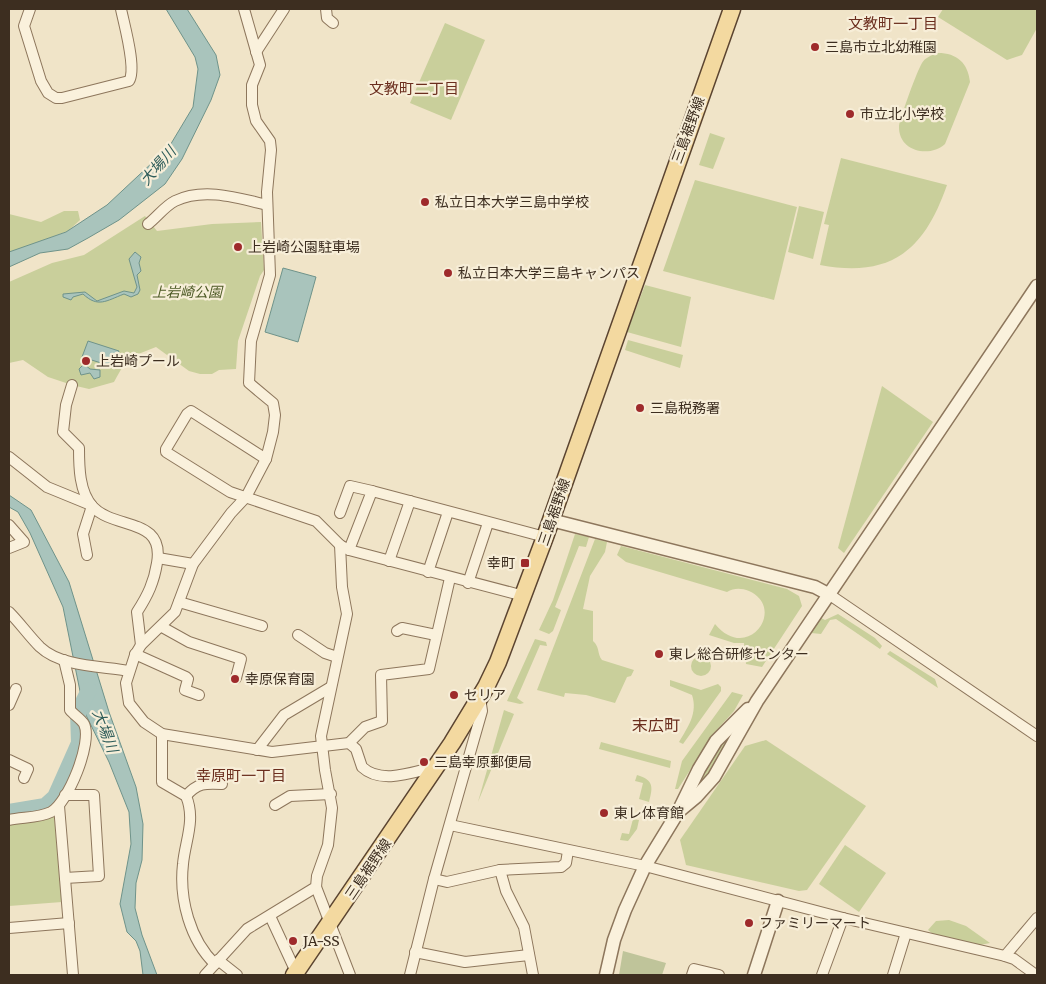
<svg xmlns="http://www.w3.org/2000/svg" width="1046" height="984" font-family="Merriweather,'Noto Sans JP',serif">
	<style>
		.green { fill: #c9cf9b }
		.cemetery { fill: #bfc49a }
		.water { fill: #a9c4bc; stroke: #6f938a }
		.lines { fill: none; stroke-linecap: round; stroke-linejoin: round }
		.river { stroke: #a9c4bc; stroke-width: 16 }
		.minor-casing { stroke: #8d765c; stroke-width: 12 }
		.tertiary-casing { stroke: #8d765c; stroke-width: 15 }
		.primary-casing { stroke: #5b4430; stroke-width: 19 }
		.minor { stroke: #faf1dc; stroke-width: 10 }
		.tertiary { stroke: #faf1dc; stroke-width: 12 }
		.primary { stroke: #f3d9a0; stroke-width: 16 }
		.poi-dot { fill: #9e2a2b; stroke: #f7eed8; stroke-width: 2 }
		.labels { text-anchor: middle; stroke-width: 4.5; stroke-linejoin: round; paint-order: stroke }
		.poi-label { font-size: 14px; fill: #3d2e20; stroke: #f7eed8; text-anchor: start }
		.street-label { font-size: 14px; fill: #3d2e20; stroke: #f7eed8 }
		.park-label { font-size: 14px; font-style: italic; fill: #4d5a26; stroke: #f7eed8 }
		.neighbourhood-label { font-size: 15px; fill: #6b2e1e; stroke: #f7eed8 }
		.water-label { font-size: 15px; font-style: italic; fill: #2f5d5a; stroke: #f7eed8 }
		.quarter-label { font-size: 16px; fill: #6b2e1e; stroke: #f7eed8 }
	</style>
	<rect width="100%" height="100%" fill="#f0e4c8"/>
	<g class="green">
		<path d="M943 9H1037V28L1022 55 1007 60 938 17Z"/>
		<path d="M445 23 485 40 451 120 410 103Z"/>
		<path d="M938 53C957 53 968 63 970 82L945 144C930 158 898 152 899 126 900 118 917 71 922 63 925 58 931 55 938 53Z"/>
		<path d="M710 133 725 138 713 169 699 165Z"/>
		<path d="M841 158 947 185C924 251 891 278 820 265L829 225 824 224Z"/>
		<path d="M695 180 797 207 774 300 663 271Z"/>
		<path d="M799 206 824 212 813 259 788 252Z"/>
		<path d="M64 211H78L80 220 68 231 9 253V214L41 222Z"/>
		<path d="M145 216 157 231 212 224 261 222 264 270 260 276 238 341 236 369 219 370 212 374H200L189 371 156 347C127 359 130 353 114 382L89 389 72 385 48 377 23 360 9 363V282L52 263 84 255Z"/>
		<path d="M645 285 691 297 681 347 627 332Z"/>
		<path d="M628 340 683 355 680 368 625 350Z"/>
		<path d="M882 386 933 422 844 553 838 548Z"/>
		<path d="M575 534 589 537 586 547 579 546 555 607 561 610 553 631 549 634 539 630 553 600Z"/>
		<path d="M595 539 607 542 605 552 590 576 583 609 593 611V641C600 647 597 654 602 660L634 670 631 676 627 677 615 703 586 695 565 693 564 697 537 690Z"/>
		<path d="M621 546 787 589 799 596 802 606 762 667 746 664 744 643H734L709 635 715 624C748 664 787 608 749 591 741 588 734 588 727 592L626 562 617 555Z"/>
		<path d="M838 614 875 638 882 646 880 649 836 619 830 620 821 634 811 633 821 618 825 620Z"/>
		<path d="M535 639 546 642 547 646 540 645 517 698 524 703 520 704 507 701Z"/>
		<path d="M890 651 935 679 938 688 887 654Z"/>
		<circle cx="701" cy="666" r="10"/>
		<path d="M670 680 701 690 718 684 721 687V691L683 744 679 742C688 727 698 713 692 695L670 686Z"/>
		<path d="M732 692 743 695 734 711 713 734 678 789H675L682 761Z"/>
		<path d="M504 710 514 714 478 802Z"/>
		<path d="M733 733 722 754 698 786 696 785C704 770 718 739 733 733Z"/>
		<path d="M766 740 866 806 807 890 799 891 686 865 680 840 745 746Z"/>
		<path d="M601 742 671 761 670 768 599 749Z"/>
		<path d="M637 775C654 780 653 787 649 802L639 799 643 783 635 781Z"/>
		<path d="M54 814 62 902 9 906V823Z"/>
		<path d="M633 819 639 820 637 829 628 841 620 840 622 833 629 834Z"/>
		<path d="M845 845 886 873 859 912 819 884Z"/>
		<path d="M949 920 966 926 990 943 980 945 933 934 928 930 936 921Z"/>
	</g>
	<path class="cemetery" d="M623 951 666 963 662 975H619Z"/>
	<g class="water">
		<path d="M166 9H187L216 55 220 75 211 100 182 159 165 184 119 220 88 238 68 249 40 253 9 267V252L66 232 107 205 169 147 193 107 198 69 195 57Z"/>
		<path d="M135 252 141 257 139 263 141 271 137 275 140 290 138 294 131 297 124 294C106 301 98 308 83 294L73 297 71 300 63 297V294L85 292 97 301 124 291 134 293 137 287 129 259Z"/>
		<path d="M283 268 316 277 298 342 265 332Z"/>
		<path d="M88 341 119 351 114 367 82 357Z"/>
		<path d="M84 364 90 369 100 370V377L94 379 90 373 81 375 79 369Z"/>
		<path d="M9 495 31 510 69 582 109 712 136 787 143 824 142 860 136 883 135 908 142 935 157 975H143L140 951 136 941 127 932 120 904 131 844 129 812 109 762 84 711 63 607 30 533 18 512 9 507Z"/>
	</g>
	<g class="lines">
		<path class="river" d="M9 812 45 806 55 797 79 743 78 712 89 690"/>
		<defs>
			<g id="minor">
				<path d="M30 9 24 26 41 81 48 93 56 98H62L129 81C137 69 124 24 121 9"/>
				<path d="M244 9 260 65 252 85V105L256 121 270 141 271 150 267 192 270 275 251 341 249 383 273 403 275 415 273 432 266 459 246 497 231 513 193 564 175 612 141 645 135 655 126 683 129 703 144 722 162 734 272 752 349 743 365 727 382 721 381 675 429 669 450 578"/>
				<path d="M326 9 327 18 333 23"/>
				<path d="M256 52 284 9"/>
				<path d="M148 224C157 217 165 206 175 201 204 187 238 198 267 205"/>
				<path d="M72 385 66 405 63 432 79 448C79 466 79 492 93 507 115 530 165 517 157 563 154 582 148 595 137 612L141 645"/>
				<path d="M9 457 47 487 91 505"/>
				<path d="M266 459 191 411 187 414 166 449V452L230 492 316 521 340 545 349 550 524 596"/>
				<path d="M340 513 350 486 372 491"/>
				<path d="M9 525 24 542 9 548"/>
				<path d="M349 550 372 491 545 537"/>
				<path d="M87 555 83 534 92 506"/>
				<path d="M158 558 193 564"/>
				<path d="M389 561 410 501"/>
				<path d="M428 572 448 512"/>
				<path d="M468 583 488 523"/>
				<path d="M830 595 1037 736"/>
				<path d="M179 602 262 626"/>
				<path d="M9 612C20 623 29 636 40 647 61 667 102 666 129 671"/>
				<path d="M162 627 189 642 241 659 236 678"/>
				<path d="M397 631 402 628 436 635"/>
				<path d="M298 635 325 653 337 657"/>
				<path d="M135 654 186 677 188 679 185 690 199 695"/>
				<path d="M9 705 16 689"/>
				<path d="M162 734V782L186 796C196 820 185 841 183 864 179 899 190 940 215 964"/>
				<path d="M349 743 356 749 362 767C381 785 413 772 435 767"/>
				<path d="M257 750 284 715 331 687"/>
				<path d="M9 760 28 769 24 778"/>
				<path d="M65 795H94L99 876 65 878"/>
				<path d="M186 796C197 783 205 783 222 784"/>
				<path d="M275 805 290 796 331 794"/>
				<path d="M59 806 73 975"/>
				<path d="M9 820C22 817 39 818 51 812 68 803 93 742 84 724 81 719 74 715 70 710V685L64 660"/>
				<path d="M450 825 645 866 843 918 1005 956 1014 959 1036 975"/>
				<path d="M500 870 506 891 524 927 533 975"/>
				<path d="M434 879 447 882 500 870 561 867 566 863 568 851"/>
				<path d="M316 887 350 975"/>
				<path d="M270 916 296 972"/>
				<path d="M9 928 69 923"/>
				<path d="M415 952 465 962 529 955"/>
				<path d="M1005 956 1037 918"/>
				<path d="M218 960 237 975"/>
				<path d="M205 975 247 929 316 887 317 876 328 845 332 808 325 770 321 736 347 614 342 587 340 545"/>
				<path d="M410 975 434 879 482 711 480 698"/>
				<path d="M692 975 694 969 719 975"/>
				<path d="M822 975 843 918"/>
				<path d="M893 975 906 933"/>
			</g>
			<g id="tertiary">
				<path d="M551 520 815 587 830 595"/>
				<path d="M678 812 696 797 714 777 757 701 1037 286"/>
				<path d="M606 975 614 940 625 910 645 866 678 812 699 769 716 741 748 709"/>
				<path d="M754 975 778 901"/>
			</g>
			<path id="primary" d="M294 975 452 743 486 687 498 662 545 537 732 9"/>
		</defs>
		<use href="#minor" class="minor-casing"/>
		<use href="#tertiary" class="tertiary-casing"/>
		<use href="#primary" class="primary-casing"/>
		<use href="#minor" class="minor"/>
		<use href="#tertiary" class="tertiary"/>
		<use href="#primary" class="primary"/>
	</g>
	<g class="poi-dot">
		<circle cx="815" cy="47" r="5"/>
		<circle cx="850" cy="114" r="5"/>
		<circle cx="425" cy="202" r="5"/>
		<circle cx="238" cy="247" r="5"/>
		<circle cx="448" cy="273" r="5"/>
		<circle cx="86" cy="361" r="5"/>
		<circle cx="640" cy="408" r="5"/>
		<rect x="520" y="558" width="10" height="10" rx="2.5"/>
		<circle cx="659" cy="654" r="5"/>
		<circle cx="235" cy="679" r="5"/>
		<circle cx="454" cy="695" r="5"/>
		<circle cx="424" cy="762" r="5"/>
		<circle cx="604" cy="813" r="5"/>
		<circle cx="749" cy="923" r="5"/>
		<circle cx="293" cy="941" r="5"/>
	</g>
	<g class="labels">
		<g class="poi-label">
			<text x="825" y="52">三島市立北幼稚園</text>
			<text x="860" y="119">市立北小学校</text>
			<text x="435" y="207">私立日本大学三島中学校</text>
			<text x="248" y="252">上岩崎公園駐車場</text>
			<text x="458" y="278">私立日本大学三島キャンパス</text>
			<text x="96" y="366">上岩崎プール</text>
			<text x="650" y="413">三島税務署</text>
			<text x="515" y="568" text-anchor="end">幸町</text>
			<text x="669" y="659">東レ総合研修センター</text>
			<text x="245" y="684">幸原保育園</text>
			<text x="464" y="700">セリア</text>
			<text x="434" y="767">三島幸原郵便局</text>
			<text x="614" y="818">東レ体育館</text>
			<text x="759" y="928">ファミリーマート</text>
			<text x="303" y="946">JA-SS</text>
		</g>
		<g class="street-label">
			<text transform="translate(688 130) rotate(-70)" y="5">三島裾野線</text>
			<text transform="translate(554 512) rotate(-71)" y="5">三島裾野線</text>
			<text transform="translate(368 869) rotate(-56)" y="5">三島裾野線</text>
		</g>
		<g class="park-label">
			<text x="187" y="297">上岩崎公園</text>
		</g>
		<g class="neighbourhood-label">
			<text x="893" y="29">文教町一丁目</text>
			<text x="414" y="94">文教町二丁目</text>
			<text x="241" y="781">幸原町一丁目</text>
		</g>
		<g class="water-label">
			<text transform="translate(158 166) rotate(-49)" y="5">大場川</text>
			<text transform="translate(105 731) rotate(69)" y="5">大場川</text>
		</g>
		<g class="quarter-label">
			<text x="656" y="731">末広町</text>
		</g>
	</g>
	<rect width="1046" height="984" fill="none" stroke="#3d2e20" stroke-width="20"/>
</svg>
